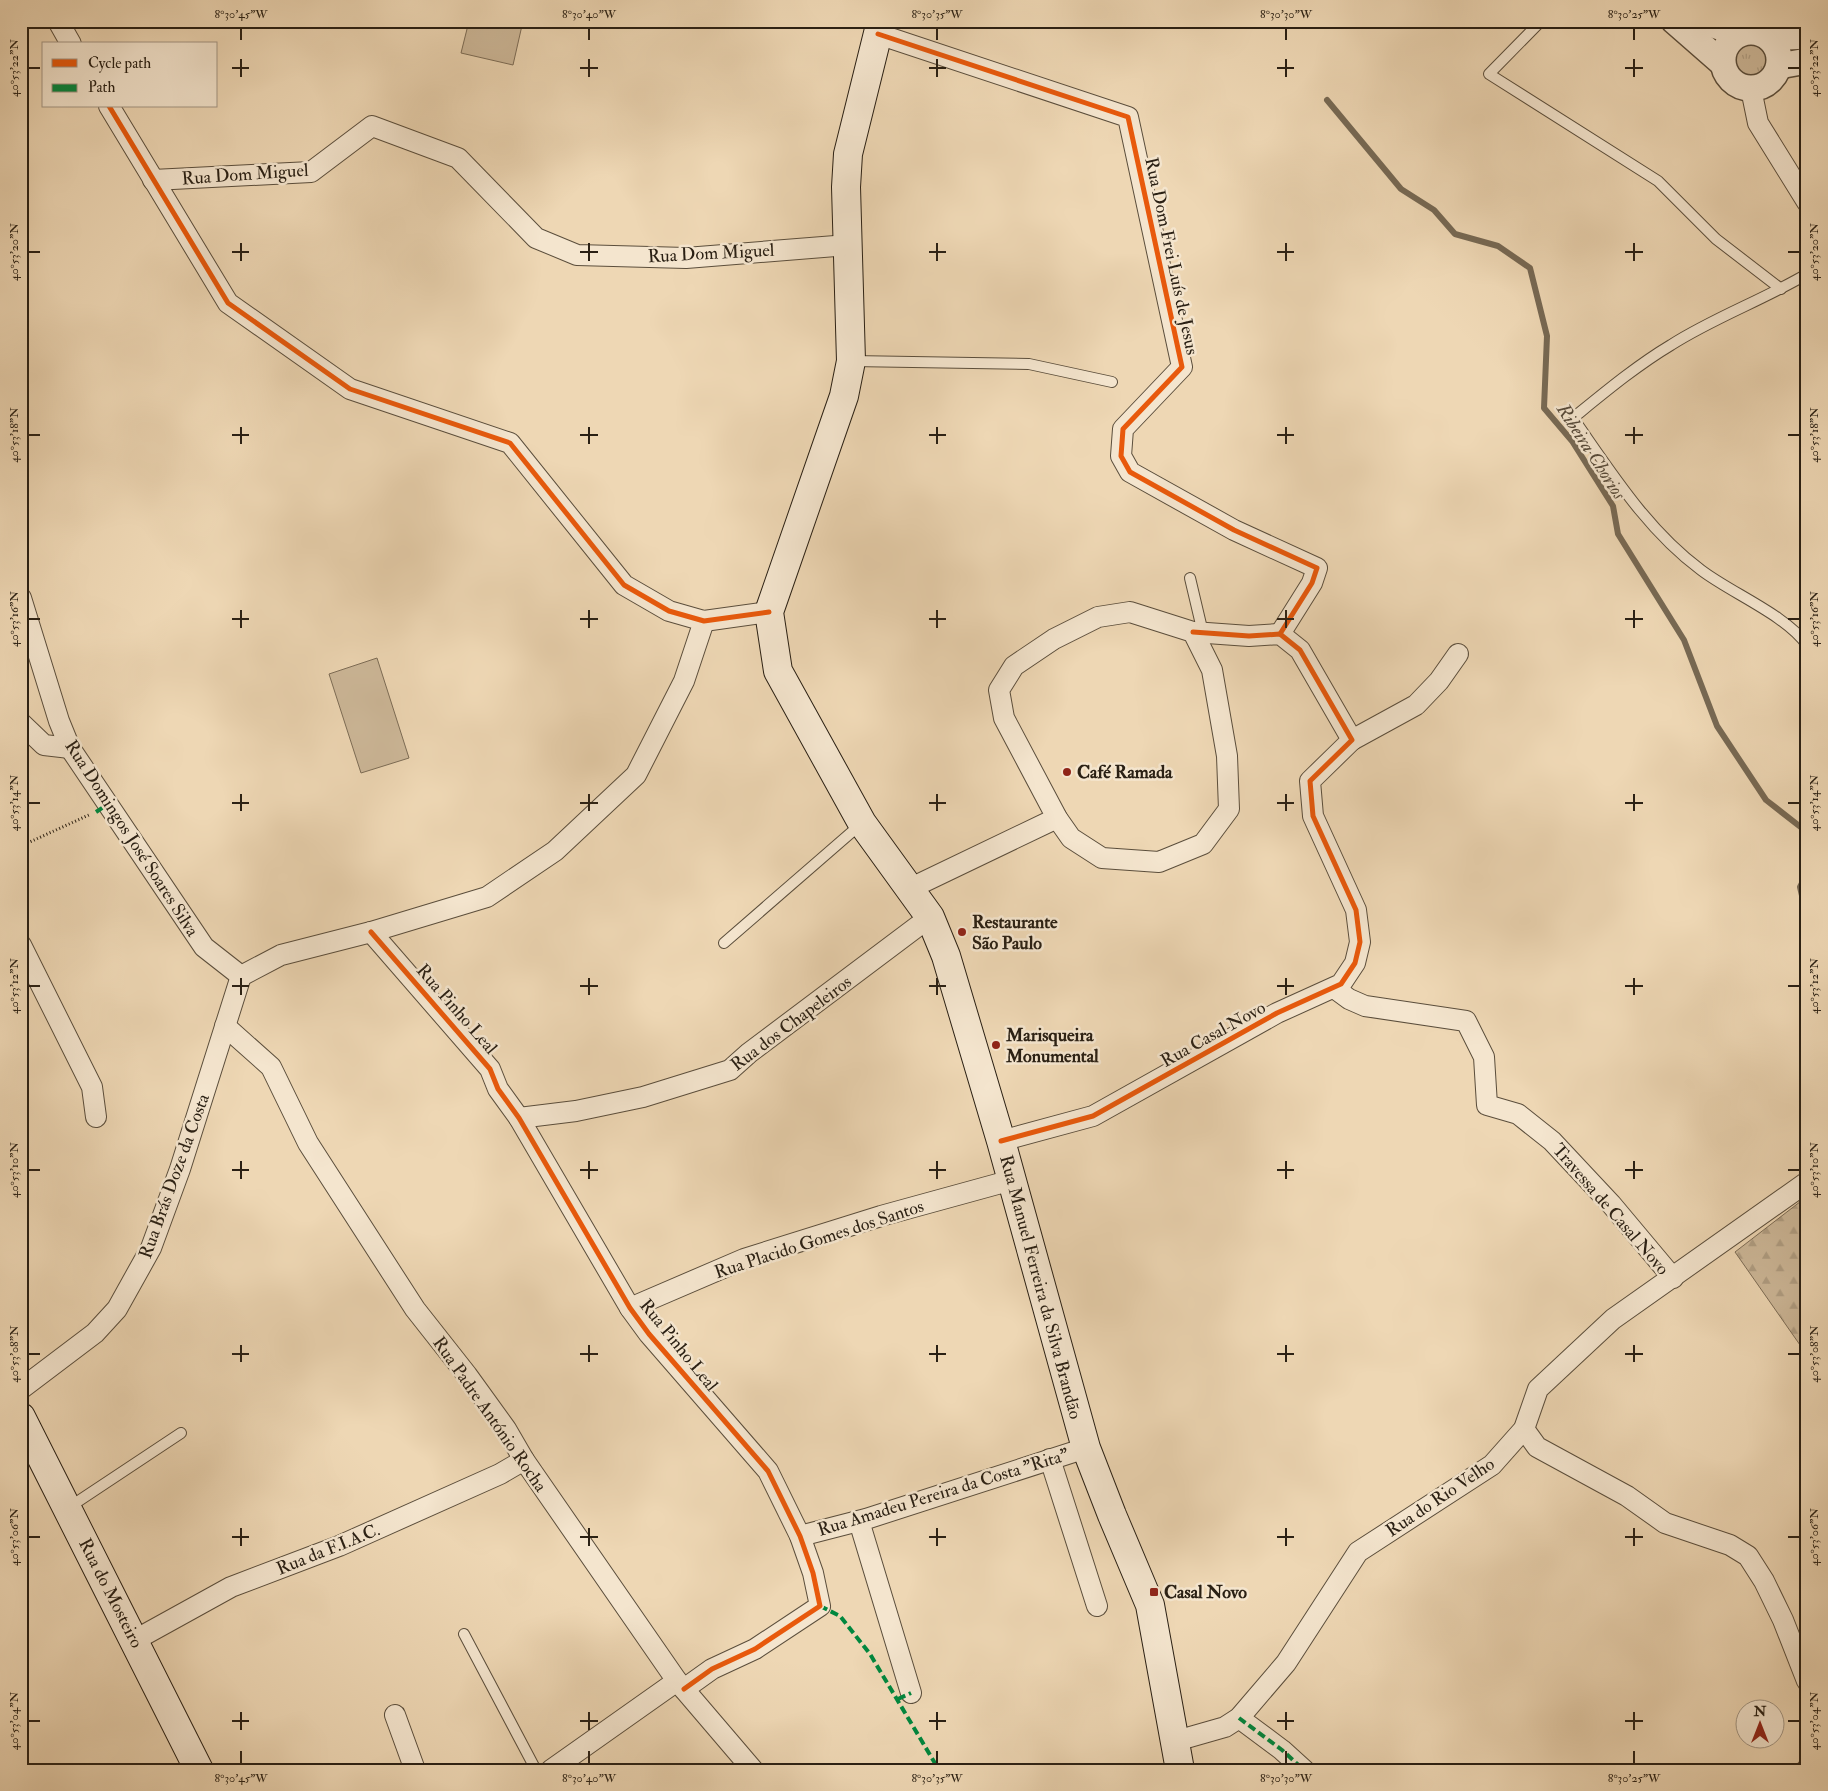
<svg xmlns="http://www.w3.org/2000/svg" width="1828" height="1791" font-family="'IM FELL Double Pica',serif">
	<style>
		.grass { fill: url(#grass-tufts); stroke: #7c6c56 }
		.forest { fill: url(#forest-firs); stroke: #7c6c56 }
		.garden { fill: #cdb899; stroke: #7c6c56 }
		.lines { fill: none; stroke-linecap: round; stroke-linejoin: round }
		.stream { stroke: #776954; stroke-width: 6 }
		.service-casing { stroke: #5b4e3c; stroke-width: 12 }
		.minor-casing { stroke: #5b4e3c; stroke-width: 22 }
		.tertiary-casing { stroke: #5b4e3c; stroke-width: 28 }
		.secondary-casing { stroke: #2a2014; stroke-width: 30 }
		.path { stroke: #2a2014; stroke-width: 3; stroke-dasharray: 1 2.5; stroke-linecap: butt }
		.service { stroke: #f4e5ce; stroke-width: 10 }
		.minor { stroke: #f4e5ce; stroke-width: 20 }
		.tertiary { stroke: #f4e5ce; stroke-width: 25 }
		.secondary { stroke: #f4e5ce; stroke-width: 28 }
		.quiet { stroke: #00873e; stroke-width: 4; stroke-dasharray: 8 4; stroke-linecap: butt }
		.cycleway-casing { stroke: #f4e5ce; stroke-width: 8 }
		.cycleway { stroke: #e8590c; stroke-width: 5 }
		.ticks { fill: none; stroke: #2a2014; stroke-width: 2 }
		.poi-dot { fill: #8f2418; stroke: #f4e5ce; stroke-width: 2 }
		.labels { text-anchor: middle; stroke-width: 5; stroke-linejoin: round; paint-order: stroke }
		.street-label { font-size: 18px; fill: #2a2014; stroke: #f4e5ce }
		.poi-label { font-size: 18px; font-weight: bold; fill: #2a2014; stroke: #f4e5ce; text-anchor: start }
		.water-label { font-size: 19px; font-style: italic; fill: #574a39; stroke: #f4e5ce }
		.neatline { fill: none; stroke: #2a2014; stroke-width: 2 }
		.ticks-label { font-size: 12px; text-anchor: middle; fill: #2a2014 }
	</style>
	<defs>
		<pattern id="grass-tufts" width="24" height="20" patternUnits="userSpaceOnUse" patternTransform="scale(1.25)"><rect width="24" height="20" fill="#cdb899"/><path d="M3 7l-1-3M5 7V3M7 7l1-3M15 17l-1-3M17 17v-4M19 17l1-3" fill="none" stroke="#b09e83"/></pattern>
		<pattern id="forest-firs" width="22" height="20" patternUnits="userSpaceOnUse" patternTransform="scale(1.25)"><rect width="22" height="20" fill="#cdb899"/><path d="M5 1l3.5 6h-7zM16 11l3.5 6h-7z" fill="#b09e83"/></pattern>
	</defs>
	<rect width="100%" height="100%" fill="#eed7b4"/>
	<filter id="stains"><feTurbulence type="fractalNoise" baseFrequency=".004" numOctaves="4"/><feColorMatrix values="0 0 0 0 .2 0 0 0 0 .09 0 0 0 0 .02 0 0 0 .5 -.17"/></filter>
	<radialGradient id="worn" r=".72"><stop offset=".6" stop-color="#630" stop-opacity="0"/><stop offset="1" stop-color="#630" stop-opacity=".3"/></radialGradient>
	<circle class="grass" cx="1750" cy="62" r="19"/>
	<path class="forest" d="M1805 1198 1807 1199V1355L1735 1252Z"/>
	<g class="garden">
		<path d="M469 21H523L513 65 461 53Z"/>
		<path d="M377 658 409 758 361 773 329 674Z"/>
	</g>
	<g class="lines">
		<g class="stream">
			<path d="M1327 100 1401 189 1434 210 1455 234 1498 246 1530 268 1547 336 1544 408 1572 441 1613 506 1618 534 1684 640 1717 726 1766 800 1807 832"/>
			<path d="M1807 874 1800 887 1807 917"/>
		</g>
		<defs>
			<g id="service">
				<path d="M1541 21 1489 74 1658 181 1716 239 1781 289"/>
				<path d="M1807 274C1763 300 1713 318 1671 345 1636 366 1605 392 1573 418 1611 472 1647 530 1701 570 1731 593 1786 615 1807 645"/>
				<path d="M852 361 1029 364 1112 382"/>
				<path d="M1190 578 1203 633"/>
				<path d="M724 943 861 824"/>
				<path d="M68 1508 181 1433"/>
				<path d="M464 1634 536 1770"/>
			</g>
			<g id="minor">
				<path d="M58 21 71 44"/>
				<path d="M878 34 1128 117 1182 367 1123 429 1121 456 1130 472 1234 530 1317 568 1312 583 1280 634"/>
				<path d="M1751 89 1758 123 1807 202"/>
				<path d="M109 106 228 303 350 389 510 443 624 585 669 611 704 621 769 612"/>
				<path d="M153 180 311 172 372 126 458 158 536 238 577 255 686 258 848 245"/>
				<path d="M21 598 59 721 70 748 204 947 241 976"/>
				<path d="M1130 612 1193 632 1212 670 1227 756 1229 809 1203 844 1159 862 1102 858 1071 838 1057 818 1004 718 999 690 1014 666 1054 639 1098 617Z"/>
				<path d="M21 723 44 745 70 748"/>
				<path d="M1352 740 1416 705 1439 681 1458 654"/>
				<path d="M909 889 1057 818"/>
				<path d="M371 932 490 1069 498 1089 519 1118 630 1308 649 1334 768 1471 800 1536 813 1573 820 1606 755 1649 712 1669 684 1689"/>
				<path d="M21 945 92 1087 96 1117"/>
				<path d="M241 976 281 955 371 932 487 897 555 851 636 775 684 681 704 621"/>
				<path d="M1334 988 1349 999 1365 1006 1466 1021 1484 1057 1487 1105 1518 1114 1552 1141 1611 1204 1673 1278"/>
				<path d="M225 1026 271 1067 308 1143 415 1309 467 1375 506 1429 524 1460 677 1681 753 1770"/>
				<path d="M519 1118 576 1111 643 1097 730 1070 749 1053 930 917"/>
				<path d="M1001 1141 1093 1116 1277 1013 1341 984 1355 963 1360 942 1356 910 1313 816 1310 781 1352 740 1300 650 1280 634 1249 636 1193 632"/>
				<path d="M630 1308 744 1259 881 1216 1012 1180"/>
				<path d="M21 1389 95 1333 117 1309 151 1248 180 1169 241 976"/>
				<path d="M1524 1429 1537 1447 1627 1496 1665 1523 1730 1545 1748 1556 1764 1581 1783 1620 1807 1681"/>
				<path d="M1050 1459 1097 1606"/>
				<path d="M859 1521 911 1693"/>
				<path d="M800 1536 866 1519 1086 1448"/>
				<path d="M135 1640 231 1587 339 1546 500 1474 524 1460"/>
				<path d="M395 1715 415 1770"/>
				<path d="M1239 1718 1282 1750 1304 1770"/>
				<path d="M1176 1741 1225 1727 1239 1718 1286 1663 1358 1552 1492 1465 1524 1429 1538 1389 1613 1319 1807 1182"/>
				<path d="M551 1770 677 1681"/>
				<path d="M1806 1770 1807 1769"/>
			</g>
			<g id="tertiary">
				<path d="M1674 21 1722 63"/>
				<path d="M1702 21 1739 34"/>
				<circle cx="1751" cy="60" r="28"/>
				<path d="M1769 38 1807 36"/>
				<path d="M1779 66 1807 61"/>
			</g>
			<g id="secondary">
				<path d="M881 21 848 154 846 187 851 361 844 396 769 612 778 671 862 823 930 917 946 956 1001 1141 1086 1448 1112 1515 1150 1605 1180 1770"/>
				<path d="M21 1417 199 1770"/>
			</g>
		</defs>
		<use href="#service" class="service-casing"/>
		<use href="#minor" class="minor-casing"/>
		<use href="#tertiary" class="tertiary-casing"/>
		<use href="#secondary" class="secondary-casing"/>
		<path class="path" d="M21 846 91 814"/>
		<use href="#service" class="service"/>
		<use href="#minor" class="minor"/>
		<use href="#tertiary" class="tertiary"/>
		<use href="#secondary" class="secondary"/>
		<g class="quiet">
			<path d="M96 812 108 804"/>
			<path d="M820 1606 840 1616 870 1654 939 1770"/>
			<path d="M898 1699 911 1693"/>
			<path d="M1239 1718 1282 1750 1304 1770"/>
		</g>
		<defs>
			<g id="cycleway">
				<path d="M878 34 1128 117 1182 367 1123 429 1121 456 1130 472 1234 530 1317 568 1312 583 1280 634"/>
				<path d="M109 106 228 303 350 389 510 443 624 585 669 611 704 621 769 612"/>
				<path d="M371 932 490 1069 498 1089 519 1118 630 1308 649 1334 768 1471 800 1536 813 1573 820 1606 755 1649 712 1669 684 1689"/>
				<path d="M1001 1141 1093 1116 1277 1013 1341 984 1355 963 1360 942 1356 910 1313 816 1310 781 1352 740 1300 650 1280 634 1249 636 1193 632"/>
			</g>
		</defs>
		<use href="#cycleway" class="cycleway-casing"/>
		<use href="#cycleway" class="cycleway"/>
	</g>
	<path class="ticks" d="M241 28V40M589 28V40M937 28V40M1286 28V40M1634 28V40M241 59V77M589 59V77M937 59V77M1286 59V77M1634 59V77M28 68H40M232 68H249M580 68H598M929 68H946M1277 68H1294M1625 68H1643M1788 68H1800M241 243V261M589 243V261M937 243V261M1286 243V261M1634 243V261M28 252H40M232 252H249M580 252H598M929 252H946M1277 252H1294M1625 252H1643M1788 252H1800M241 427V444M589 427V444M937 427V444M1286 427V444M1634 427V444M28 435H40M232 435H249M580 435H598M929 435H946M1277 435H1294M1625 435H1643M1788 435H1800M241 610V628M589 610V628M937 610V628M1286 610V628M1634 610V628M28 619H40M232 619H249M580 619H598M929 619H946M1277 619H1294M1625 619H1643M1788 619H1800M241 794V811M589 794V811M937 794V811M1286 794V811M1634 794V811M28 803H40M232 803H249M580 803H598M929 803H946M1277 803H1294M1625 803H1643M1788 803H1800M241 978V995M589 978V995M937 978V995M1286 978V995M1634 978V995M28 986H40M232 986H249M580 986H598M929 986H946M1277 986H1294M1625 986H1643M1788 986H1800M241 1161V1179M589 1161V1179M937 1161V1179M1286 1161V1179M1634 1161V1179M28 1170H40M232 1170H249M580 1170H598M929 1170H946M1277 1170H1294M1625 1170H1643M1788 1170H1800M241 1345V1362M589 1345V1362M937 1345V1362M1286 1345V1362M1634 1345V1362M28 1354H40M232 1354H249M580 1354H598M929 1354H946M1277 1354H1294M1625 1354H1643M1788 1354H1800M241 1528V1546M589 1528V1546M937 1528V1546M1286 1528V1546M1634 1528V1546M28 1537H40M232 1537H249M580 1537H598M929 1537H946M1277 1537H1294M1625 1537H1643M1788 1537H1800M241 1712V1730M589 1712V1730M937 1712V1730M1286 1712V1730M1634 1712V1730M28 1721H40M232 1721H249M580 1721H598M929 1721H946M1277 1721H1294M1625 1721H1643M1788 1721H1800M241 1751V1764M589 1751V1764M937 1751V1764M1286 1751V1764M1634 1751V1764"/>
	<g class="poi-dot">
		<circle cx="1067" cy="772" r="5"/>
		<circle cx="962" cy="932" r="5"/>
		<circle cx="996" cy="1045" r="5"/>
		<rect x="1149" y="1587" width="10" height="10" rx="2.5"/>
	</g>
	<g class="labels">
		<g class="street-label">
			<text transform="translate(245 174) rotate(-4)" y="6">Rua Dom Miguel</text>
			<text transform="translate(711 253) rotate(-3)" y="6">Rua Dom Miguel</text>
			<text transform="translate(1172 256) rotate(78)" y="6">Rua Dom Frei Luís de Jesus</text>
			<text transform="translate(132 838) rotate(57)" y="6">Rua Domingos José Soares Silva</text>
			<text transform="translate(457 1009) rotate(49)" y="6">Rua Pinho Leal</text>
			<text transform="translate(791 1023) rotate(-37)" y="6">Rua dos Chapeleiros</text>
			<text transform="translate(1213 1034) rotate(-29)" y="6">Rua Casal Novo</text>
			<text transform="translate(174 1176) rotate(-70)" y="6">Rua Brás Doze da Costa</text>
			<text transform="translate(1611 1209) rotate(49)" y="6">Travessa de Casal Novo</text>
			<text transform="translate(819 1239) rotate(-18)" y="6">Rua Placido Gomes dos Santos</text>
			<text transform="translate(1041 1287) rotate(75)" y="6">Rua Manuel Ferreira da Silva Brandão</text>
			<text transform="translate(679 1345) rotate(51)" y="6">Rua Pinho Leal</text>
			<text transform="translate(490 1414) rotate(55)" y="6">Rua Padre António Rocha</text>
			<text transform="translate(943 1492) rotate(-17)" y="6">Rua Amadeu Pereira da Costa "Rita"</text>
			<text transform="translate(1440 1497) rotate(-34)" y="6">Rua do Rio Velho</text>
			<text transform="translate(328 1549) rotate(-22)" y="6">Rua da F.I.A.C.</text>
			<text transform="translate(111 1593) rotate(63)" y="6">Rua do Mosteiro</text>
		</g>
		<g class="poi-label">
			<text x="1077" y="778">Café Ramada</text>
			<text x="972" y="928">Restaurante<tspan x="972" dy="21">São Paulo</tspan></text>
			<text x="1006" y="1041">Marisqueira<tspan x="1006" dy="21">Monumental</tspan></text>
			<text x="1164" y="1598">Casal Novo</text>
		</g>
		<g class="water-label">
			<text transform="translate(1592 451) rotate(57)" y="7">Ribeira Chorios</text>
		</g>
	</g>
	<rect width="1828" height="1791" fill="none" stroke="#eed7b4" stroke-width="55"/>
	<rect x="42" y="42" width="175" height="65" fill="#f4e5ce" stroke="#a39684"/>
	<rect x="52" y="59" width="25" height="8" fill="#e8590c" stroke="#a39684"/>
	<text x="88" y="68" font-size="15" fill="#2a2014">Cycle path</text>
	<rect x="52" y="84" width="25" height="8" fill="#00873e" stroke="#a39684"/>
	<text x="88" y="92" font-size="15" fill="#2a2014">Path</text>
	<g transform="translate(1760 1724)"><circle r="24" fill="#f4e5ce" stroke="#a39684"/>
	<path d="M0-4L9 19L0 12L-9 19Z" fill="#8f2418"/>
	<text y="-8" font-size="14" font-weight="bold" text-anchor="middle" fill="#2a2014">N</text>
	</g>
	<rect x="28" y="28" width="1772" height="1736" class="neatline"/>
	<g class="ticks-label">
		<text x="241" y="18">8°30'45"W</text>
		<text x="589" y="18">8°30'40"W</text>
		<text x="937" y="18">8°30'35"W</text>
		<text x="1286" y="18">8°30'30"W</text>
		<text x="1634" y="18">8°30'25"W</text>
		<text transform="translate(14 68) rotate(-90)" y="4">40°53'22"N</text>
		<text transform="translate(1814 68) rotate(-90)" y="4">40°53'22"N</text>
		<text transform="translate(14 252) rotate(-90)" y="4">40°53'20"N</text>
		<text transform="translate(1814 252) rotate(-90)" y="4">40°53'20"N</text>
		<text transform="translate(14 435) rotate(-90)" y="4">40°53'18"N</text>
		<text transform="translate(1814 435) rotate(-90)" y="4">40°53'18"N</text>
		<text transform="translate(14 619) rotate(-90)" y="4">40°53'16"N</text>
		<text transform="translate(1814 619) rotate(-90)" y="4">40°53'16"N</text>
		<text transform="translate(14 803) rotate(-90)" y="4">40°53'14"N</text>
		<text transform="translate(1814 803) rotate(-90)" y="4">40°53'14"N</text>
		<text transform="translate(14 986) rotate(-90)" y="4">40°53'12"N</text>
		<text transform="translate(1814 986) rotate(-90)" y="4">40°53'12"N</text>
		<text transform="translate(14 1170) rotate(-90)" y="4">40°53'10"N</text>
		<text transform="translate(1814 1170) rotate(-90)" y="4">40°53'10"N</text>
		<text transform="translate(14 1354) rotate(-90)" y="4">40°53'08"N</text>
		<text transform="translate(1814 1354) rotate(-90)" y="4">40°53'08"N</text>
		<text transform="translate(14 1537) rotate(-90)" y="4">40°53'06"N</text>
		<text transform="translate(1814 1537) rotate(-90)" y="4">40°53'06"N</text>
		<text transform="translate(14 1721) rotate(-90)" y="4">40°53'04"N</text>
		<text transform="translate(1814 1721) rotate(-90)" y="4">40°53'04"N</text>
		<text x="241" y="1782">8°30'45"W</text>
		<text x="589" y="1782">8°30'40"W</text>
		<text x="937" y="1782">8°30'35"W</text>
		<text x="1286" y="1782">8°30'30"W</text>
		<text x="1634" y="1782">8°30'25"W</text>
	</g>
	<rect width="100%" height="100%" filter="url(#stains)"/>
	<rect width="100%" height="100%" fill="url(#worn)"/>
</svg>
